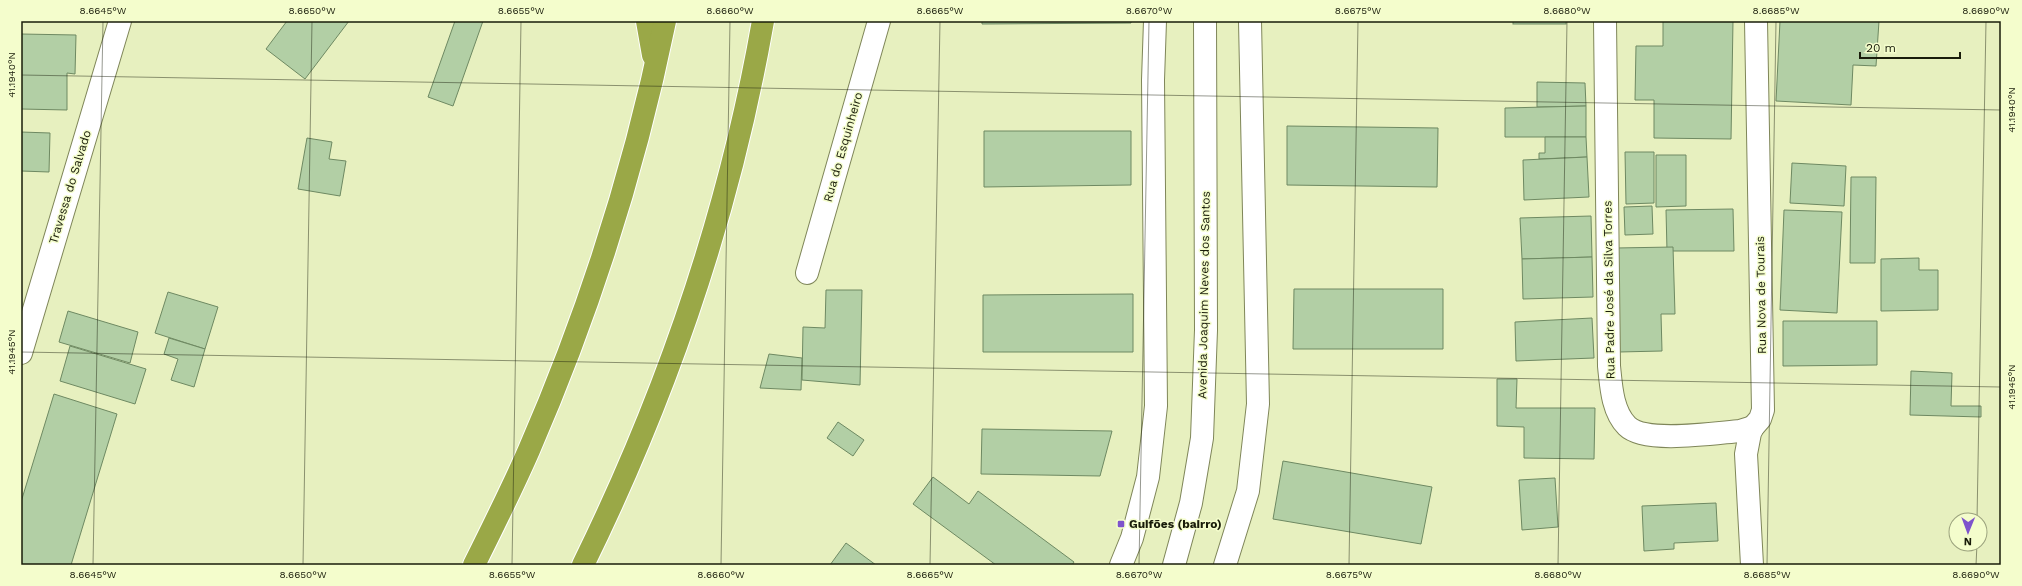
<svg xmlns="http://www.w3.org/2000/svg" width="2022" height="586" font-family="'Work Sans',sans-serif">
	<style>
		.building { fill: #b2cfa5; stroke: #6e8962 }
		.lines { fill: none; stroke-linecap: round; stroke-linejoin: round }
		.minor-casing { stroke: #7f8659; stroke-width: 24 }
		.highway-casing { stroke: #fff; stroke-width: 24 }
		.minor { stroke: #fff; stroke-width: 22 }
		.highway { stroke: #9aa847; stroke-width: 22 }
		.ticks { fill: none; stroke: #191c0a; stroke-width: 1; stroke-opacity: 0.45 }
		.poi-dot { fill: #7e53cc; stroke: #f4fdcc; stroke-width: 1.5 }
		.labels { text-anchor: middle; stroke-width: 3; stroke-linejoin: round; paint-order: stroke }
		.street-label { font-size: 12px; fill: #191c0a; stroke: #f4fdcc }
		.poi-label { font-size: 12px; font-weight: bold; fill: #191c0a; stroke: #f4fdcc; text-anchor: start }
		.neatline { fill: none; stroke: #191c0a; stroke-width: 1.5 }
		.ticks-label { font-size: 10px; text-anchor: middle; fill: #191c0a }
	</style>
	<rect width="100%" height="100%" fill="#e7f0bf"/>
	<g class="building">
		<path d="M287 21H349L305 79 266 49Z"/>
		<path d="M455 21H483L453 106 428 97Z"/>
		<path d="M982 21H1131V23L982 24Z"/>
		<rect x="1513" y="21" width="53" height="3"/>
		<path d="M1663 21H1733L1731 139 1654 138V100H1635L1636 46H1663Z"/>
		<path d="M1780 21H1879L1876 66 1853 65 1851 105 1776 101Z"/>
		<path d="M21 34 76 35 75 74 67 73V110L21 109Z"/>
		<path d="M1537 82 1585 83 1586 106 1537 107Z"/>
		<path d="M1586 106V137H1505V108Z"/>
		<path d="M1287 126 1438 128 1437 187 1287 185Z"/>
		<path d="M984 131H1131V185L984 187Z"/>
		<path d="M21 132 50 133 49 172 21 171Z"/>
		<path d="M1545 137H1586L1587 157 1539 159V153H1545Z"/>
		<path d="M307 138 332 142 329 159 346 161 340 196 298 189Z"/>
		<path d="M1625 152H1654V203L1626 204Z"/>
		<path d="M1656 155H1686V206L1656 207Z"/>
		<path d="M1587 157 1589 197 1524 200 1523 160Z"/>
		<path d="M1792 163 1846 166 1844 206 1790 203Z"/>
		<path d="M1851 177H1876L1875 263H1850Z"/>
		<path d="M1652 206 1653 234 1625 235 1624 207Z"/>
		<path d="M1733 209 1734 251H1667L1666 210Z"/>
		<path d="M1784 210 1842 212 1837 313 1780 310Z"/>
		<path d="M1591 216 1592 257 1522 259 1520 218Z"/>
		<path d="M1673 247 1675 314H1661L1662 351 1619 352 1616 248Z"/>
		<path d="M1592 257 1593 297 1523 299 1522 259Z"/>
		<path d="M1919 258V270H1938V310L1881 311V259Z"/>
		<path d="M1294 289H1443V349H1293Z"/>
		<path d="M826 290H862L860 385 802 380 803 327 825 328Z"/>
		<path d="M168 292 218 307 205 349 155 333Z"/>
		<path d="M1133 294V352H983V295Z"/>
		<path d="M68 311 138 332 130 363 59 342Z"/>
		<path d="M1592 318 1594 358 1516 361 1515 322Z"/>
		<path d="M1783 321H1877V365L1783 366Z"/>
		<path d="M169 338 205 349 194 387 171 380 178 359 164 354Z"/>
		<path d="M70 346 146 369 135 404 60 381Z"/>
		<path d="M769 354 802 358 801 390 760 388Z"/>
		<path d="M1911 371 1952 373 1951 406H1981V417L1910 415Z"/>
		<path d="M1497 379H1517L1516 408H1595L1594 459 1524 458V427L1497 426Z"/>
		<path d="M54 394 117 414 71 565H21V502Z"/>
		<path d="M838 422 864 440 853 456 827 438Z"/>
		<path d="M982 429 1112 431 1100 476 981 474Z"/>
		<path d="M1283 461 1432 487 1421 544 1273 519Z"/>
		<path d="M933 477 969 504 978 491 1074 562 1072 565H996L913 504Z"/>
		<path d="M1555 478 1558 527 1522 530 1519 480Z"/>
		<path d="M1716 503 1718 541 1674 543V549L1644 551 1642 506Z"/>
		<path d="M846 543 876 565H830Z"/>
	</g>
	<g class="lines">
		<defs>
			<g id="minor">
				<path d="M1605 21 1609 366C1611 385 1612 411 1627 426 1645 444 1715 433 1740 431L1753 427"/>
				<path d="M807 273 879 21"/>
				<path d="M21 353 120 21"/>
				<path d="M1121 565 1132 538 1148 477 1156 406 1153 80 1155 21"/>
				<path d="M1174 565 1191 503 1202 438 1206 330 1205 21"/>
				<path d="M1225 565 1248 491 1258 404 1250 21"/>
				<path d="M1752 565 1746 454 1750 433 1753 427 1760 419 1763 410 1756 21"/>
			</g>
			<g id="highway">
				<path d="M647 21 653 55"/>
				<path d="M474 565C493 527 512 489 529 450 589 312 635 168 665 21"/>
				<path d="M583 565C667 394 730 209 763 21"/>
			</g>
		</defs>
		<use href="#minor" class="minor-casing"/>
		<use href="#highway" class="highway-casing"/>
		<use href="#minor" class="minor"/>
		<use href="#highway" class="highway"/>
	</g>
	<path class="ticks" d="M21 75 2001 110M21 352 2001 387M1977 520 1986 21M93 565 103 21M303 565 312 21M512 565 521 21M721 565 730 21M930 565 940 21M1139 565 1149 21M1349 565 1358 21M1558 565 1567 21M1767 565 1776 21M1976 565 1977 544"/>
	<rect class="poi-dot" x="1117" y="520" width="8" height="8" rx="2"/>
	<g class="labels">
		<g class="street-label">
			<text transform="translate(843 147) rotate(-74)" y="4">Rua do Esquinheiro</text>
			<text transform="translate(70 187) rotate(-73)" y="4">Travessa do Salvado</text>
			<text transform="translate(1609 290) rotate(-91)" y="4">Rua Padre José da Silva Torres</text>
			<text transform="translate(1204 295) rotate(-89)" y="4">Avenida Joaquim Neves dos Santos</text>
			<text transform="translate(1761 295) rotate(-91)" y="4">Rua Nova de Tourais</text>
		</g>
		<g class="poi-label">
			<text x="1129" y="528">Guifões (bairro)</text>
		</g>
	</g>
	<rect width="2022" height="586" fill="none" stroke="#f4fdcc" stroke-width="44"/>
	<g transform="translate(1968 532) rotate(181)"><circle r="19" fill="#f4fdcc" stroke="#9ca37e"/>
	<path d="M0-3L7 15L0 10L-7 15Z" fill="#7e53cc"/>
	<text y="-6" font-size="11" font-weight="bold" text-anchor="middle" fill="#191c0a">N</text>
	</g>
	<path d="M1860 52v6h100v-6" fill="none" stroke="#191c0a" stroke-width="2"/>
	<text x="1866" y="52" font-size="12" fill="#191c0a" stroke="#f4fdcc" stroke-width="3" paint-order="stroke">20 m</text>
	<rect x="22" y="22" width="1978" height="542" class="neatline"/>
	<g class="ticks-label">
		<text x="103" y="14">8.6645°W</text>
		<text x="312" y="14">8.6650°W</text>
		<text x="521" y="14">8.6655°W</text>
		<text x="730" y="14">8.6660°W</text>
		<text x="940" y="14">8.6665°W</text>
		<text x="1149" y="14">8.6670°W</text>
		<text x="1358" y="14">8.6675°W</text>
		<text x="1567" y="14">8.6680°W</text>
		<text x="1776" y="14">8.6685°W</text>
		<text x="1986" y="14">8.6690°W</text>
		<text transform="translate(11 75) rotate(-90)" y="4">41.1940°N</text>
		<text transform="translate(2011 110) rotate(-90)" y="4">41.1940°N</text>
		<text transform="translate(11 352) rotate(-90)" y="4">41.1945°N</text>
		<text transform="translate(2011 387) rotate(-90)" y="4">41.1945°N</text>
		<text x="93" y="578">8.6645°W</text>
		<text x="303" y="578">8.6650°W</text>
		<text x="512" y="578">8.6655°W</text>
		<text x="721" y="578">8.6660°W</text>
		<text x="930" y="578">8.6665°W</text>
		<text x="1139" y="578">8.6670°W</text>
		<text x="1349" y="578">8.6675°W</text>
		<text x="1558" y="578">8.6680°W</text>
		<text x="1767" y="578">8.6685°W</text>
		<text x="1976" y="578">8.6690°W</text>
	</g>
</svg>
